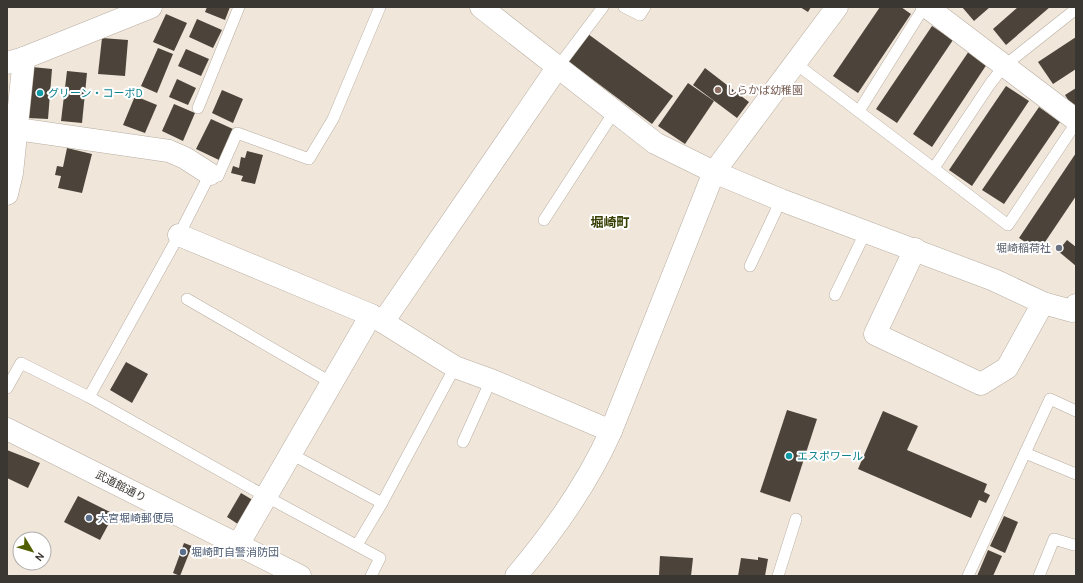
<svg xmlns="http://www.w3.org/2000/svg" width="1083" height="583" font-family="Karla,'Noto Sans JP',sans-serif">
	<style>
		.building { fill: #4c443a }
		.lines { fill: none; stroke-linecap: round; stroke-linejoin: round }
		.service-casing { stroke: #b7ada1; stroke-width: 12 }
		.minor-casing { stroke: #b7ada1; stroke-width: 23 }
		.tertiary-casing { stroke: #b7ada1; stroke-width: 23 }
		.service { stroke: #fff; stroke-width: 11 }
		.minor { stroke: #fff; stroke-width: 22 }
		.tertiary { stroke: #fff; stroke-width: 22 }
		.education-dot { fill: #8d6e63; stroke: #fff; stroke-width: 1.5 }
		.culture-dot { fill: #0f9aa8; stroke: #fff; stroke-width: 1.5 }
		.worship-dot { fill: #6b7280; stroke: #fff; stroke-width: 1.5 }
		.service-dot { fill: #5c6f8a; stroke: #fff; stroke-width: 1.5 }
		.labels { text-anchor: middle; stroke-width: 4; stroke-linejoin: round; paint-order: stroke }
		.education-label { font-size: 11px; fill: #785e54; stroke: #fff; text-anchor: start }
		.culture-label { font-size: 11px; fill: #0d838f; stroke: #fff; text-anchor: start }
		.worship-label { font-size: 11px; fill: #5b616d; stroke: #fff; text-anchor: end }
		.street-label { font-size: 11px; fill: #3a3631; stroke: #fff }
		.service-label { font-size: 11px; fill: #4e5e75; stroke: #fff; text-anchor: start }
		.quarter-label { font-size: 13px; font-weight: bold; fill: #374002; stroke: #fff }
	</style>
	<rect width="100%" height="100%" fill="#f1e6da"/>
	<g class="building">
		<path d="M207 7H230L225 20 205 12Z"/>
		<path d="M800 7H811L808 12Z"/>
		<path d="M880 7H901L911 14 858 93 833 76Z"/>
		<path d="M962 7H990L974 21Z"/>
		<path d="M1018 7H1050L1006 45 993 29Z"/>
		<path d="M166 14 187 23 174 51 153 42Z"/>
		<path d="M197 19 222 30 213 48 189 37Z"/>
		<path d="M932 26 953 40 897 123 876 109Z"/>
		<path d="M588 34 673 96 652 124 568 61Z"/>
		<path d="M1076 37V69L1053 84 1038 62Z"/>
		<path d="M102 38 128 40 125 76 98 74Z"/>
		<path d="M158 48 173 54 157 93 141 86Z"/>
		<path d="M186 49 209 59 201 76 178 66Z"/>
		<path d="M969 51 987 64 932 147 913 134Z"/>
		<path d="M32 67 52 69 48 119 28 118Z"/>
		<path d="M705 68 749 102 737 118 693 85Z"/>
		<path d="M67 71 87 73 82 123 61 121Z"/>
		<path d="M177 79 196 88 188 105 169 97Z"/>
		<path d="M688 83 714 101 685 144 658 126Z"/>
		<path d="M1006 86 1029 101 972 186 949 170Z"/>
		<path d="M1076 88V112L1065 95Z"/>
		<path d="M222 90 243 99 233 123 212 113Z"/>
		<path d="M135 96 157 105 145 133 123 125Z"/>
		<path d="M174 104 195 113 183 141 162 131Z"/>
		<path d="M1039 107 1060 122 1004 204 982 190Z"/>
		<path d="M211 119 233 129 219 160 196 149Z"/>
		<path d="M67 148 92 154 82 193 58 188 61 176 55 175 57 166 63 167Z"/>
		<path d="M247 151 263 155 255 184 241 181 243 176 231 173 233 166 239 168 241 157 245 158Z"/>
		<path d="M1076 153V196L1039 251 1019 238Z"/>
		<path d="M1067 240 1076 247V266L1058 251Z"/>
		<path d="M126 362 148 374 132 403 110 390Z"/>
		<path d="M787 410 817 419 790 502 760 492Z"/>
		<path d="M883 411 918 426 907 450 987 484 984 492 990 495 986 503 979 500 971 518 858 469Z"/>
		<path d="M7 450 40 463 28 488 7 478Z"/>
		<path d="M241 493 256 502 241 526 227 517Z"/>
		<path d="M78 496 114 514 100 540 64 522Z"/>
		<path d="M1004 516 1018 522 1005 553 990 546Z"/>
		<path d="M184 543 192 546 180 576 173 573Z"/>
		<path d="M988 550 1002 556 993 576H977Z"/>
		<path d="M660 556 693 558 691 576H659Z"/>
		<path d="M758 557 768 559 765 576H738L741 558 758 560Z"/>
	</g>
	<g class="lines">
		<defs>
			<g id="service">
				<path d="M624 7 640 15 645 7"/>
				<path d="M795 63 1008 225 1076 123"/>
				<path d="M557 68 603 7"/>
				<path d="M198 108 239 7"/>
				<path d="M859 111 924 7"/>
				<path d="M934 168 990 84 1004 66 1076 9"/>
				<path d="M544 220 614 112"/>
				<path d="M750 266 781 200"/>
				<path d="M835 295 866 231"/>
				<path d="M187 299 332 383"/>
				<path d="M7 388 21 363 89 397 267 497 380 558 371 576"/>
				<path d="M89 397 179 235 210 174 218 176 237 133 309 159 333 119 380 7"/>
				<path d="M463 442 491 380"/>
				<path d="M1025 453 1076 474"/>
				<path d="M291 454 382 503"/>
				<path d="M357 545 382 503 455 367"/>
				<path d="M778 576 796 519"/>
				<path d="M968 576 1050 399 1076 411"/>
				<path d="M1039 576 1054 539 1074 545"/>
			</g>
			<g id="minor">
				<path d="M481 7 655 143 714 172 781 200 994 280 1043 303 1072 311 1076 305"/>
				<path d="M927 7 1076 120"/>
				<path d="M7 63 24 58 151 7"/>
				<path d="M17 129 169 151 185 158 210 174"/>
				<path d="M7 194 12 173 24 58"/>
				<path d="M179 235 371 315 383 322 557 68"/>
				<path d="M915 249 875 334 981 384 1007 368 1043 303"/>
				<path d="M383 322 455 367 491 380 611 431"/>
				<path d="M238 545 371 315"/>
			</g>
			<g id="tertiary">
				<path d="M7 429 300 576"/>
				<path d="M516 576C554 531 587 485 611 431L714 172 837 7"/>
			</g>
		</defs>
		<use href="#service" class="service-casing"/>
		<use href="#minor" class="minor-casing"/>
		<use href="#tertiary" class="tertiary-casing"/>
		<use href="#service" class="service"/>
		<use href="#minor" class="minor"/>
		<use href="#tertiary" class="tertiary"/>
	</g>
	<circle class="education-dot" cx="718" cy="90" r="4"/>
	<g class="culture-dot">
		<circle cx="40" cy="93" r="4"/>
		<circle cx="789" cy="456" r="4"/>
	</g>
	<circle class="worship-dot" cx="1059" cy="248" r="4"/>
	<g class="service-dot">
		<circle cx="89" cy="518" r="4"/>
		<circle cx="183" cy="552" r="4"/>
	</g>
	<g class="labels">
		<g class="education-label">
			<text x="726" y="94">しらかば幼稚園</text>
		</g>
		<g class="culture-label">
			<text x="48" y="97">グリーン・コーポD</text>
			<text x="797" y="460">エスポワール</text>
		</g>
		<g class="worship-label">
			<text x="1051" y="252">堀崎稲荷社</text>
		</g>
		<g class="street-label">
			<text transform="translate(121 486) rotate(27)" y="4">武道館通り</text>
		</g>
		<g class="service-label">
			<text x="97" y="522">大宮堀崎郵便局</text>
			<text x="191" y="556">堀崎町自警消防団</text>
		</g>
		<g class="quarter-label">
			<text x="610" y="227">堀崎町</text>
		</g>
	</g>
	<rect width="1083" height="583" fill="none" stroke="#3a3631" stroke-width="16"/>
	<g transform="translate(32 551) rotate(128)"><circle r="19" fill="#ffffff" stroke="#b0afad"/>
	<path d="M0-3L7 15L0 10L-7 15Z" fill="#515e00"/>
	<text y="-6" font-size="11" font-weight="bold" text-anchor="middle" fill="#3a3631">N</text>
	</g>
</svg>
